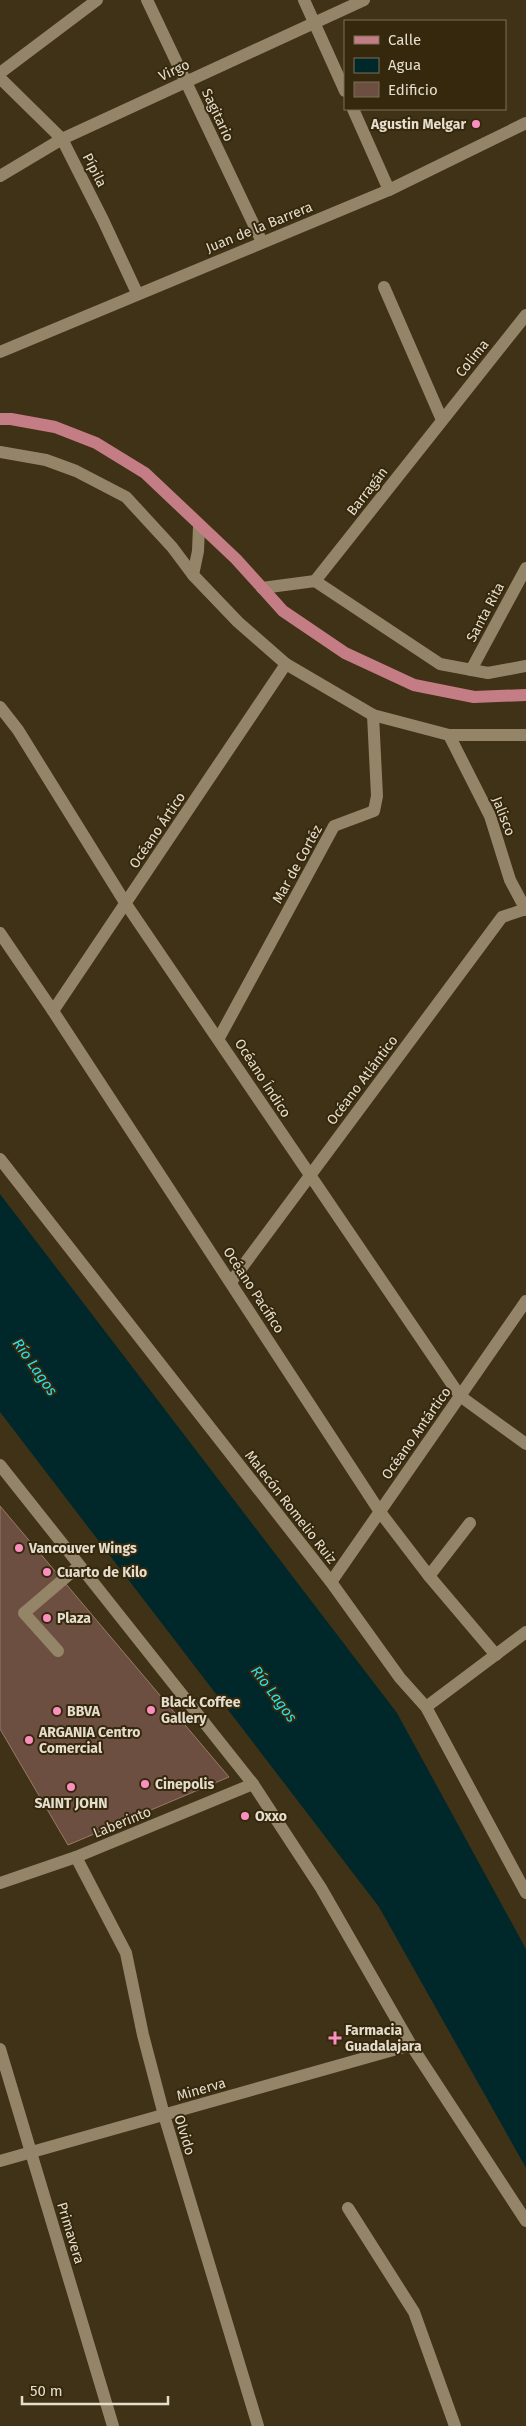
<svg xmlns="http://www.w3.org/2000/svg" width="526" height="2426" font-family="'Fira Sans',sans-serif">
	<style>
		.water { fill: #00282b }
		.building { fill: #6c4f41; stroke: #997969 }
		.lines { fill: none; stroke-linecap: round; stroke-linejoin: round }
		.minor { stroke: #958568; stroke-width: 12 }
		.major { stroke: #c57d85; stroke-width: 12 }
		.poi-dot { fill: #fd8ec0; stroke: #35280d; stroke-width: 2 }
		.labels { text-anchor: middle; stroke-width: 4; stroke-linejoin: round; paint-order: stroke }
		.street-label { font-size: 14px; fill: #e5ddcd; stroke: #35280d }
		.poi-label { font-size: 14px; font-weight: bold; fill: #e5ddcd; stroke: #35280d; text-anchor: start }
		.water-label { font-size: 15px; font-style: italic; fill: #24e2ef; stroke: #35280d }
	</style>
	<rect width="100%" height="100%" fill="#403217"/>
	<path class="water" d="M0 1194 397 1713 526 1949V2168L379 1907 0 1412Z"/>
	<path class="building" d="M0 1506 229 1777 68 1845 0 1729Z"/>
	<g class="lines">
		<g class="minor">
			<path d="M147 0 262 242"/>
			<path d="M304 0 345 91"/>
			<path d="M0 73 97 0"/>
			<path d="M0 78 62 139 103 220 137 293"/>
			<path d="M353 109 389 190"/>
			<path d="M0 176 62 139 364 0"/>
			<path d="M384 287 442 420"/>
			<path d="M0 352 389 190 526 123"/>
			<path d="M0 452 46 460 76 471 126 497 172 547 193 575"/>
			<path d="M199 526 198 551 193 575 238 622 286 664 373 715 449 735H526"/>
			<path d="M315 581 526 315"/>
			<path d="M262 588 315 581 440 664 488 673 526 666"/>
			<path d="M471 670 526 568"/>
			<path d="M0 707 18 730 126 904 460 1396 526 1444"/>
			<path d="M449 735 490 816 510 880 526 910"/>
			<path d="M0 933 53 1011 380 1512 429 1576 496 1655"/>
			<path d="M53 1011 286 664"/>
			<path d="M219 1038 334 826 374 811 377 796 373 715"/>
			<path d="M0 1159 331 1582 400 1678 426 1707 526 1893"/>
			<path d="M231 1282 502 917 526 909"/>
			<path d="M0 1465 253 1784 321 1888 411 2045 526 2221"/>
			<path d="M429 1576 470 1523"/>
			<path d="M331 1582 526 1301"/>
			<path d="M58 1651 24 1613 79 1566"/>
			<path d="M426 1707 526 1632"/>
			<path d="M76 1857 126 1953 143 2035 164 2115 258 2426"/>
			<path d="M0 1883 76 1857 253 1784"/>
			<path d="M0 2049 113 2426"/>
			<path d="M0 2161 411 2045"/>
			<path d="M348 2208 414 2312 455 2426"/>
		</g>
		<path class="major" d="M0 419H11L55 427 96 443 145 473 236 559 283 611 345 653 414 685 474 697 526 695"/>
	</g>
	<g class="poi-dot">
		<circle cx="476" cy="124" r="5"/>
		<circle cx="19" cy="1548" r="5"/>
		<circle cx="47" cy="1572" r="5"/>
		<circle cx="47" cy="1618" r="5"/>
		<circle cx="151" cy="1710" r="5"/>
		<circle cx="57" cy="1711" r="5"/>
		<circle cx="29" cy="1740" r="5"/>
		<circle cx="145" cy="1784" r="5"/>
		<circle cx="71" cy="1787" r="5"/>
		<circle cx="245" cy="1816" r="5"/>
		<path d="M332.5 2030.5h5v5h5v5h-5v5h-5v-5h-5v-5h5z"/>
	</g>
	<g class="labels">
		<g class="street-label">
			<text transform="translate(174 70) rotate(-25)" y="5">Virgo</text>
			<text transform="translate(218 115) rotate(65)" y="5">Sagitario</text>
			<text transform="translate(95 170) rotate(63)" y="5">Pípila</text>
			<text transform="translate(259 227) rotate(-22)" y="5">Juan de la Barrera</text>
			<text transform="translate(472 358) rotate(-51)" y="5">Colima</text>
			<text transform="translate(367 491) rotate(-52)" y="5">Barragán</text>
			<text transform="translate(485 612) rotate(-62)" y="5">Santa Rita</text>
			<text transform="translate(504 816) rotate(69)" y="5">Jalisco</text>
			<text transform="translate(157 830) rotate(-56)" y="5">Océano Ártico</text>
			<text transform="translate(297 864) rotate(-61)" y="5">Mar de Cortéz</text>
			<text transform="translate(263 1078) rotate(57)" y="5">Océano Índico</text>
			<text transform="translate(362 1080) rotate(-53)" y="5">Océano Atlántico</text>
			<text transform="translate(254 1290) rotate(57)" y="5">Océano Pacífico</text>
			<text transform="translate(416 1433) rotate(-55)" y="5">Océano Antártico</text>
			<text transform="translate(291 1507) rotate(52)" y="5">Malecón Romelio Ruiz</text>
			<text transform="translate(122 1822) rotate(-22)" y="5">Laberinto</text>
			<text transform="translate(201 2089) rotate(-16)" y="5">Minerva</text>
			<text transform="translate(185 2135) rotate(73)" y="5">Olvido</text>
			<text transform="translate(71 2233) rotate(73)" y="5">Primavera</text>
		</g>
		<g class="poi-label">
			<text x="466" y="129" text-anchor="end">Agustin Melgar</text>
			<text x="29" y="1553">Vancouver Wings</text>
			<text x="57" y="1577">Cuarto de Kilo</text>
			<text x="57" y="1623">Plaza</text>
			<text x="161" y="1707">Black Coffee<tspan x="161" dy="16">Gallery</tspan></text>
			<text x="67" y="1716">BBVA</text>
			<text x="39" y="1737">ARGANIA Centro<tspan x="39" dy="16">Comercial</tspan></text>
			<text x="155" y="1789">Cinepolis</text>
			<text x="71" y="1808" text-anchor="middle">SAINT JOHN</text>
			<text x="255" y="1821">Oxxo</text>
			<text x="345" y="2035">Farmacia<tspan x="345" dy="16">Guadalajara</tspan></text>
		</g>
		<g class="water-label">
			<text transform="translate(35 1367) rotate(55)" y="5">Río Lagos</text>
			<text transform="translate(274 1694) rotate(53)" y="5">Río Lagos</text>
		</g>
	</g>
	<rect x="344" y="20" width="162" height="90" fill="#35280d" stroke="#7b705a"/>
	<rect x="354" y="36" width="25" height="8" fill="#c57d85" stroke="#7b705a"/>
	<text x="388" y="45" font-size="15" fill="#e5ddcd">Calle</text>
	<rect x="354" y="58" width="25" height="15" fill="#00282b" stroke="#7b705a"/>
	<text x="388" y="70" font-size="15" fill="#e5ddcd">Agua</text>
	<rect x="354" y="82" width="25" height="15" fill="#6c4f41" stroke="#7b705a"/>
	<text x="388" y="95" font-size="15" fill="#e5ddcd">Edificio</text>
	<path d="M22 2396v8h146v-8" fill="none" stroke="#e5ddcd" stroke-width="2.5"/>
	<text x="30" y="2396" font-size="15" fill="#e5ddcd" stroke="#35280d" stroke-width="4" paint-order="stroke">50 m</text>
</svg>
